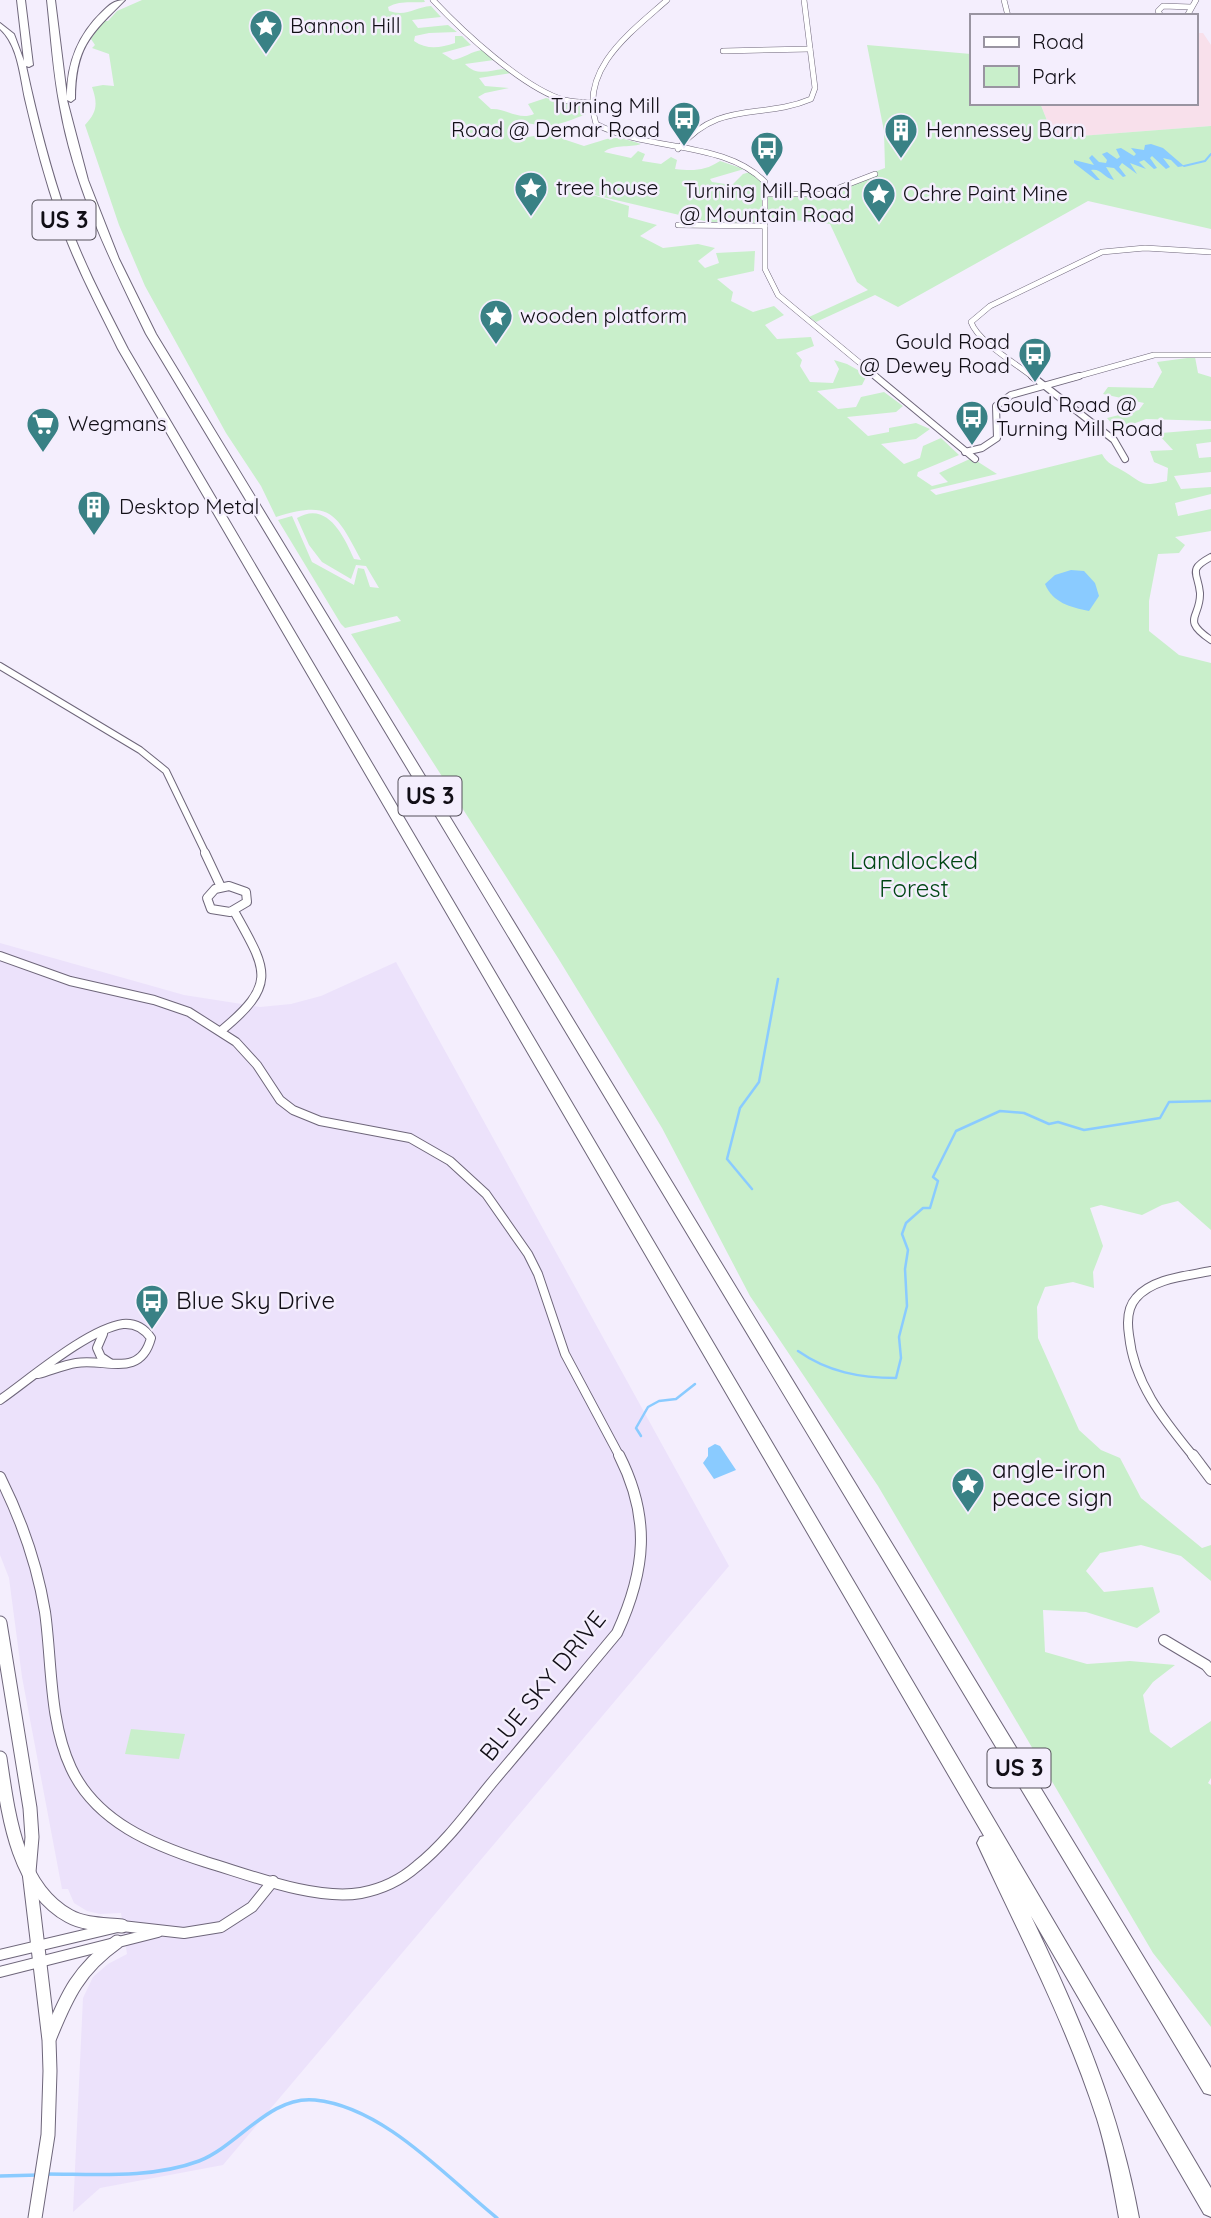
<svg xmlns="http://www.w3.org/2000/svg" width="1211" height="2218" font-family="Quicksand,sans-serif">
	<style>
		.built { fill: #ece2fb }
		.education { fill: #f8e0eb }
		.green { fill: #c9efcb }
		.water { fill: #8acbff }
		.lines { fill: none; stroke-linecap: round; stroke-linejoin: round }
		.stream-far2 { stroke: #8acbff; stroke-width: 2 }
		.stream-far1 { stroke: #8acbff; stroke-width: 2.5 }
		.stream { stroke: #8acbff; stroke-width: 3.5 }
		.street-far3-casing { stroke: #6e667a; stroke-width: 6 }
		.street-far2-casing { stroke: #6e667a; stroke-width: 8 }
		.street-far1-casing { stroke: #6e667a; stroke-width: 10 }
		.street-casing { stroke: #6e667a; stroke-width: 12 }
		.secondary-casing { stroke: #6e667a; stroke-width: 15 }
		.highway-casing { stroke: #6e667a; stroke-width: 2 }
		.street-far3 { stroke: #fff; stroke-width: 5 }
		.street-far2 { stroke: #fff; stroke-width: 6 }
		.street-far1 { stroke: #fff; stroke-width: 8 }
		.street { stroke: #fff; stroke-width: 10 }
		.secondary { stroke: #fff; stroke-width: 13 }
		.highway { fill: #fff; fill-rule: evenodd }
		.labels { text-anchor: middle; stroke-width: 5; stroke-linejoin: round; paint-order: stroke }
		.far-poi-label { font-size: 21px; fill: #110e16; stroke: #f4eefd; text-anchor: start }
		.shield { fill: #f4eefd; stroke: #55515b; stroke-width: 2 }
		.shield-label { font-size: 23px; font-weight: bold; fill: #110e16 }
		.park-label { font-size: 24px; fill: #014714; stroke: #f4eefd }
		.poi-label { font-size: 24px; fill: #110e16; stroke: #f4eefd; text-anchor: start }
		.street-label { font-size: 24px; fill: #110e16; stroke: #f4eefd }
	</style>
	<rect width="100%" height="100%" fill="#f4eefd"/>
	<path class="built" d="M0 943 184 995 260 1007 291 1004 321 996 396 962 729 1566 223 2165 100 2188 73 2212 83 1998 93 1977 108 1964 127 1954 121 1913 100 1914 87 1911 74 1903 68 1889H62L22 1677 9 1578 0 1555Z"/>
	<path class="education" d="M1195 33H1203L1211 45V126L1054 138 1040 103H1195Z"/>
	<g class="green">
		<path d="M142 0H424L425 2C412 3 400 0 388 7L389 11C407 17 415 7 431 6L441 17 412 20 418 28 448 25 457 32 429 33 415 36 414 41C427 50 440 48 455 43V36H462L471 45 442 53 453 60C464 58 472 51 482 50L494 60 465 64C476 76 488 71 503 69L511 73 479 78 485 86 509 88 485 93 478 97 491 109C506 108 519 121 534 114L528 104 546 98 585 107 586 114C574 119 560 125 546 126 536 126 528 121 517 124L518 130 528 137 558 132 563 139 584 146C612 138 611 134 641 144 629 148 613 144 604 152L631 158 638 151 645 154 642 161 661 164 671 157 677 160 675 169C693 171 705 171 720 161L744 169 710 179 712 182 732 185 743 174 750 172 762 182 763 191 821 192 885 168 884 131 867 45 971 54V103H1040L1054 138 1211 126V229L1088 201 898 307 875 295 816 322 809 317 868 290 857 282 830 224 758 216 757 222 753 223 709 222 586 193 629 206 628 217 657 225 640 236 663 248 698 244 715 248 698 261 705 268 719 263 716 253 755 251 754 271 717 279 733 292 731 301 753 312 774 306 784 315 765 325 777 339 811 337 814 346 796 353 802 360 800 366 810 382 833 383 839 369 834 360 847 364 867 375 862 385 817 391 838 409 856 407 861 397 884 392 903 406 896 412 847 417 868 436 889 432V428L916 423 930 429 916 439 881 444 904 464 920 458 923 446 941 438 959 455 918 472 917 476 932 486 948 482 939 473 972 458 997 474 930 490 936 495 1102 454C1108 465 1114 465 1125 472 1144 484 1142 487 1167 481L1168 468 1154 462 1150 451 1173 450 1159 435 1161 433 1211 429V442L1196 444 1199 458 1211 457V472L1174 476 1181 489 1211 487V494L1175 503 1178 516 1211 509V531L1175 537 1185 545 1179 553 1158 554 1149 601V631L1179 655 1211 663V1230L1178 1201 1162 1205 1142 1215 1101 1205 1090 1208 1103 1246 1093 1272 1094 1288 1073 1282 1045 1287 1037 1307 1038 1338 1079 1430 1101 1450 1120 1458 1141 1498 1202 1548 1211 1545V1581L1181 1556 1141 1545 1100 1553 1086 1571 1104 1592 1153 1587 1160 1612 1137 1628 1086 1612 1043 1610 1045 1652 1087 1664 1130 1661 1175 1665 1153 1682 1143 1695 1150 1732 1171 1748 1211 1721V1778L1208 1783 1211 1785V2027L1153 1953 878 1486 750 1296 662 1128 558 958 351 634 401 621 397 616 345 628 341 624 278 520 292 516 312 562 354 585 358 568 364 569 370 587 379 588 366 566 356 565 351 579 322 562 309 545 297 518C327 500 344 536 354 559L361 560C336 513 331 500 276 517L261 486 226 433 145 286 119 225 85 125C97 112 98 104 92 87L103 85 114 86 109 54 92 48 95 45 91 39 103 21H108L117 11Z"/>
		<path d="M1195 357 1198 373 1211 377V421L1146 419 1125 427 1113 425 1107 418 1139 410 1144 403 1103 394 1108 387 1153 388 1162 372 1157 362Z"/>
		<path d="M131 1729 185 1734 179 1759 125 1754Z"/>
	</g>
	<g class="water">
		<path d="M1151 144 1163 148 1184 166 1178 167 1171 160 1163 158 1170 167 1166 169 1152 156 1150 158 1157 168 1154 169 1144 160 1139 162 1146 169 1130 163 1137 174 1122 163 1119 167 1126 176 1123 177 1114 168 1106 167 1114 180C1104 178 1101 168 1091 170L1100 180H1096L1074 163V160L1094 165 1089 158 1092 155 1099 162 1106 163 1107 160 1102 154 1107 152 1117 159 1120 157 1116 149 1121 148 1134 156 1136 154 1131 148 1144 150 1145 145Z"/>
		<path d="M1071 570 1084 571 1095 583 1099 596 1089 611C1070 607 1053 603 1045 584L1055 575Z"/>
		<path d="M715 1444 720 1446 736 1470 714 1479 703 1463 708 1456V1448Z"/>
	</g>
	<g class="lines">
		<path class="stream-far2" d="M1184 166 1205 161 1211 154"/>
		<g class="stream-far1">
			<path d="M752 1189 727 1159 740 1108 759 1082 778 979"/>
			<path d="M798 1351C828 1372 860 1378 896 1378L901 1358 899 1337 907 1306 905 1269 908 1250 902 1234 906 1223 923 1208H930L938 1181 933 1177 956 1131 1000 1111 1024 1113 1049 1124 1058 1122 1084 1130 1160 1118 1169 1102 1211 1101"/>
			<path d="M641 1436 636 1428 648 1407 659 1401 676 1399 695 1384"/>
		</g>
		<g class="stream">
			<path d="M45 2174C95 2174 151 2179 199 2161 238 2146 270 2095 315 2100 384 2107 446 2177 497 2218"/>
			<path d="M0 2176 39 2175"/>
		</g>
		<defs>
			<g id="street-far3">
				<path d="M433 0C462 31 523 88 564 100 572 102 582 102 591 103"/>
				<path d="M667 0C630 33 579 69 596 124 648 152 724 140 765 182V269L778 295 878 378"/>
				<path d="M1004 0 1008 16"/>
				<path d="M1161 16 1158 11 1163 6 1191 7"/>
				<path d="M1187 16 1196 0"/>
				<path d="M723 51 810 49"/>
				<path d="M678 149C719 99 762 120 811 99L815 88 804 0"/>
				<path d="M766 194H823L875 174"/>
				<path d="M678 225 765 226"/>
				<path d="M1034 378C1017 364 978 342 971 322L990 306 1102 252 1145 248 1211 252"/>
				<path d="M1072 378 1154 355H1211"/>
			</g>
			<g id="street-far2">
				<path d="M875 376 975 459"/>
				<path d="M1032 376 1114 440 1125 459"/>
				<path d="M965 452 982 448 997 438 996 406 1011 395 1079 376"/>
				<path d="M1211 557C1187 570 1198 572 1200 593 1201 618 1180 619 1211 640"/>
				<path d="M0 666 140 750 166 771 206 854"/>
			</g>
			<g id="street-far1">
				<path d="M205 853 221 887"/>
				<path d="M229 886 246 892 247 902 230 912 211 909 207 898 215 889Z"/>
				<path d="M0 956 70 981 154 1000 189 1012 236 1042 257 1065 280 1100 293 1110 320 1121 410 1138 450 1161 486 1194 528 1254 538 1274 565 1354 620 1457"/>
				<path d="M222 1030C279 983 266 969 234 911"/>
				<path d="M103 1334 97 1348 101 1357 110 1363"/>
				<path d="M0 1400C30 1379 88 1329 123 1324 135 1323 144 1328 151 1338 140 1379 106 1358 76 1363 63 1365 50 1371 38 1374"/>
				<path d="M1194 1457C1164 1420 1134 1384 1129 1335 1127 1322 1127 1308 1136 1298 1153 1278 1187 1276 1211 1271"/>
			</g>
			<g id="street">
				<path d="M1193 1455 1211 1479"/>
				<path d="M0 1477C22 1521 37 1563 45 1612 52 1662 49 1721 71 1768 96 1822 153 1845 206 1862 250 1875 315 1901 361 1893 382 1889 401 1880 417 1866 447 1842 470 1809 495 1779 536 1731 576 1682 617 1633 646 1570 651 1518 619 1455"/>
				<path d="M1164 1640 1206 1665 1211 1671"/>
				<path d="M0 1955 122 1926 184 1933 221 1927 252 1907 273 1881"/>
				<path d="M0 1972 158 1932"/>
			</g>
			<g id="secondary">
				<path d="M0 1623 30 1808 32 1837 29 1872 49 2040 50 2071 48 2135 35 2218"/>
				<path d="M0 1758C8 1812 16 1887 69 1916 85 1925 105 1924 122 1926"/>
				<path d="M50 2037C67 1995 79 1969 117 1942"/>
			</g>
			<g id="highway">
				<path d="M17 0H25L33 65 29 67 26 66C37 117 50 168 67 217 83 263 106 306 128 349L1211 2188V2217L1204 2214 1031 1916C1079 2016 1119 2108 1139 2218H1119C1113 2184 1107 2151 1097 2119 1066 2023 1019 1934 977 1843L980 1837 984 1836 118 349C97 306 74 263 58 217 45 179 34 138 25 99 20 76 18 45 0 29V23L14 34 24 61Z"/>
				<path d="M47 0H55L67 96C67 63 78 35 102 12 109 5 114 0 125 0 91 34 75 47 75 99L71 102 67 100 88 180 119 259 156 334 1211 2068V2095L1204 2093 146 334C111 262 74 187 60 107 53 72 51 36 47 0Z"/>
			</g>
		</defs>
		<use href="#street-far3" class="street-far3-casing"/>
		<use href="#street-far2" class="street-far2-casing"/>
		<use href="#street-far1" class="street-far1-casing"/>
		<use href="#street" class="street-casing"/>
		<use href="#secondary" class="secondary-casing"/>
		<use href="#highway" class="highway-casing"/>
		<use href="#street-far3" class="street-far3"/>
		<use href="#street-far2" class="street-far2"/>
		<use href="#street-far1" class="street-far1"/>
		<use href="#street" class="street"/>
		<use href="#secondary" class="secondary"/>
		<use href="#highway" class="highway"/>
	</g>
	<defs>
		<symbol id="sight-pin" viewBox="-11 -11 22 30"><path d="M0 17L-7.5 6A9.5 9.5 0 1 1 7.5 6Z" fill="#398185" stroke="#f4eefd"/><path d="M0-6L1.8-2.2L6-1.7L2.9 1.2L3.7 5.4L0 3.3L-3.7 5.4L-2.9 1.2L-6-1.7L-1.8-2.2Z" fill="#fff"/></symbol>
		<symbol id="bus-pin" viewBox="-11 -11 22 30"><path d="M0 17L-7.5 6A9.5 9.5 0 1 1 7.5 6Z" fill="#398185" stroke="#f4eefd"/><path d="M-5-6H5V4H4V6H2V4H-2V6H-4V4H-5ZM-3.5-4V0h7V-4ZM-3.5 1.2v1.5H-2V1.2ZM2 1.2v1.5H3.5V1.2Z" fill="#fff"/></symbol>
		<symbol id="building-pin" viewBox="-11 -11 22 30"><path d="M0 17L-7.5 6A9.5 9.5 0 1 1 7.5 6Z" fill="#398185" stroke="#f4eefd"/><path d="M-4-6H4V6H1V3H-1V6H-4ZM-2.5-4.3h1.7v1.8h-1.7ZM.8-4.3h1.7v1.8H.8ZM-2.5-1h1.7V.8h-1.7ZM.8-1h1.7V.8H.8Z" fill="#fff"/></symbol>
		<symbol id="supermarket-pin" viewBox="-11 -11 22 30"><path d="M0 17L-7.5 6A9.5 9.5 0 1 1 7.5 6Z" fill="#398185" stroke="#f4eefd"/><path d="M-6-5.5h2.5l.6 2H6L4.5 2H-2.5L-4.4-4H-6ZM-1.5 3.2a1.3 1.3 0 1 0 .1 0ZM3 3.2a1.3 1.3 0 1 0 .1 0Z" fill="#fff"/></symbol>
	</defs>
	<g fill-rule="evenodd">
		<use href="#sight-pin" x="247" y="7" width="38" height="52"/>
		<use href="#bus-pin" x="665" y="99" width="38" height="52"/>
		<use href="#building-pin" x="882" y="111" width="38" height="52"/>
		<use href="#bus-pin" x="748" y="129" width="38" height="52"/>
		<use href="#sight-pin" x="512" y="169" width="38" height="52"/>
		<use href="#sight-pin" x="860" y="175" width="38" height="52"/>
		<use href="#sight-pin" x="477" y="297" width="38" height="52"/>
		<use href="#bus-pin" x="1016" y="335" width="38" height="52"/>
		<use href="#bus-pin" x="953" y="398" width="38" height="52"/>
		<use href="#supermarket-pin" x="24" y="405" width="38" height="52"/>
		<use href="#building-pin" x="75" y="488" width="38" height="52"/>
		<use href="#bus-pin" x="133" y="1282" width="38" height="52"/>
		<use href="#sight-pin" x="949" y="1465" width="38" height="52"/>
	</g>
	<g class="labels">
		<g class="far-poi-label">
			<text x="290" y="33">Bannon Hill</text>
			<text x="660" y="113" text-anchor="end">Turning Mill<tspan x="660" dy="24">Road @ Demar Road</tspan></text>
			<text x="926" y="137">Hennessey Barn</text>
			<text x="556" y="195">tree house</text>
			<text x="767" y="198" text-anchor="middle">Turning Mill Road<tspan x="767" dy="24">@ Mountain Road</tspan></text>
			<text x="903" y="201">Ochre Paint Mine</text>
			<text x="520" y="323">wooden platform</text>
			<text x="1010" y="349" text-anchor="end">Gould Road<tspan x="1010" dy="24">@ Dewey Road</tspan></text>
			<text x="996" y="412">Gould Road @<tspan x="996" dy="24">Turning Mill Road</tspan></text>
			<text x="68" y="431">Wegmans</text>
			<text x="119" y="514">Desktop Metal</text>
		</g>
		<g class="shield">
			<rect x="32.5" y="200.5" width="63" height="39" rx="5"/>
			<rect x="398.5" y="776.5" width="63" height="39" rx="5"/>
			<rect x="987.5" y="1748.5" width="63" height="39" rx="5"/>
		</g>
		<g class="shield-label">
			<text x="64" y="228">US 3</text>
			<text x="430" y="804">US 3</text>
			<text x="1019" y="1776">US 3</text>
		</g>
		<g class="park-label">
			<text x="914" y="869">Landlocked<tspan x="914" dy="28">Forest</tspan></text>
		</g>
		<g class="poi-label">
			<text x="176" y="1309">Blue Sky Drive</text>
			<text x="992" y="1478">angle-iron<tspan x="992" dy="28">peace sign</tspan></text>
		</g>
		<g class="street-label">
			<text transform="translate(543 1686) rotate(-51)" y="8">BLUE SKY DRIVE</text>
		</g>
	</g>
	<rect x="970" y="14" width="228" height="91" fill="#f4eefd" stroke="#9994a1" stroke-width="2"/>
	<rect x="984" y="37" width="35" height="10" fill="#ffffff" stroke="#9994a1" stroke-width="2"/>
	<text x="1032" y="49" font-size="21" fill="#110e16">Road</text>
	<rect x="984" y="66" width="35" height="21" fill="#c9efcb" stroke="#9994a1" stroke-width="2"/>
	<text x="1032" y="84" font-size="21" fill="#110e16">Park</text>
</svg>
